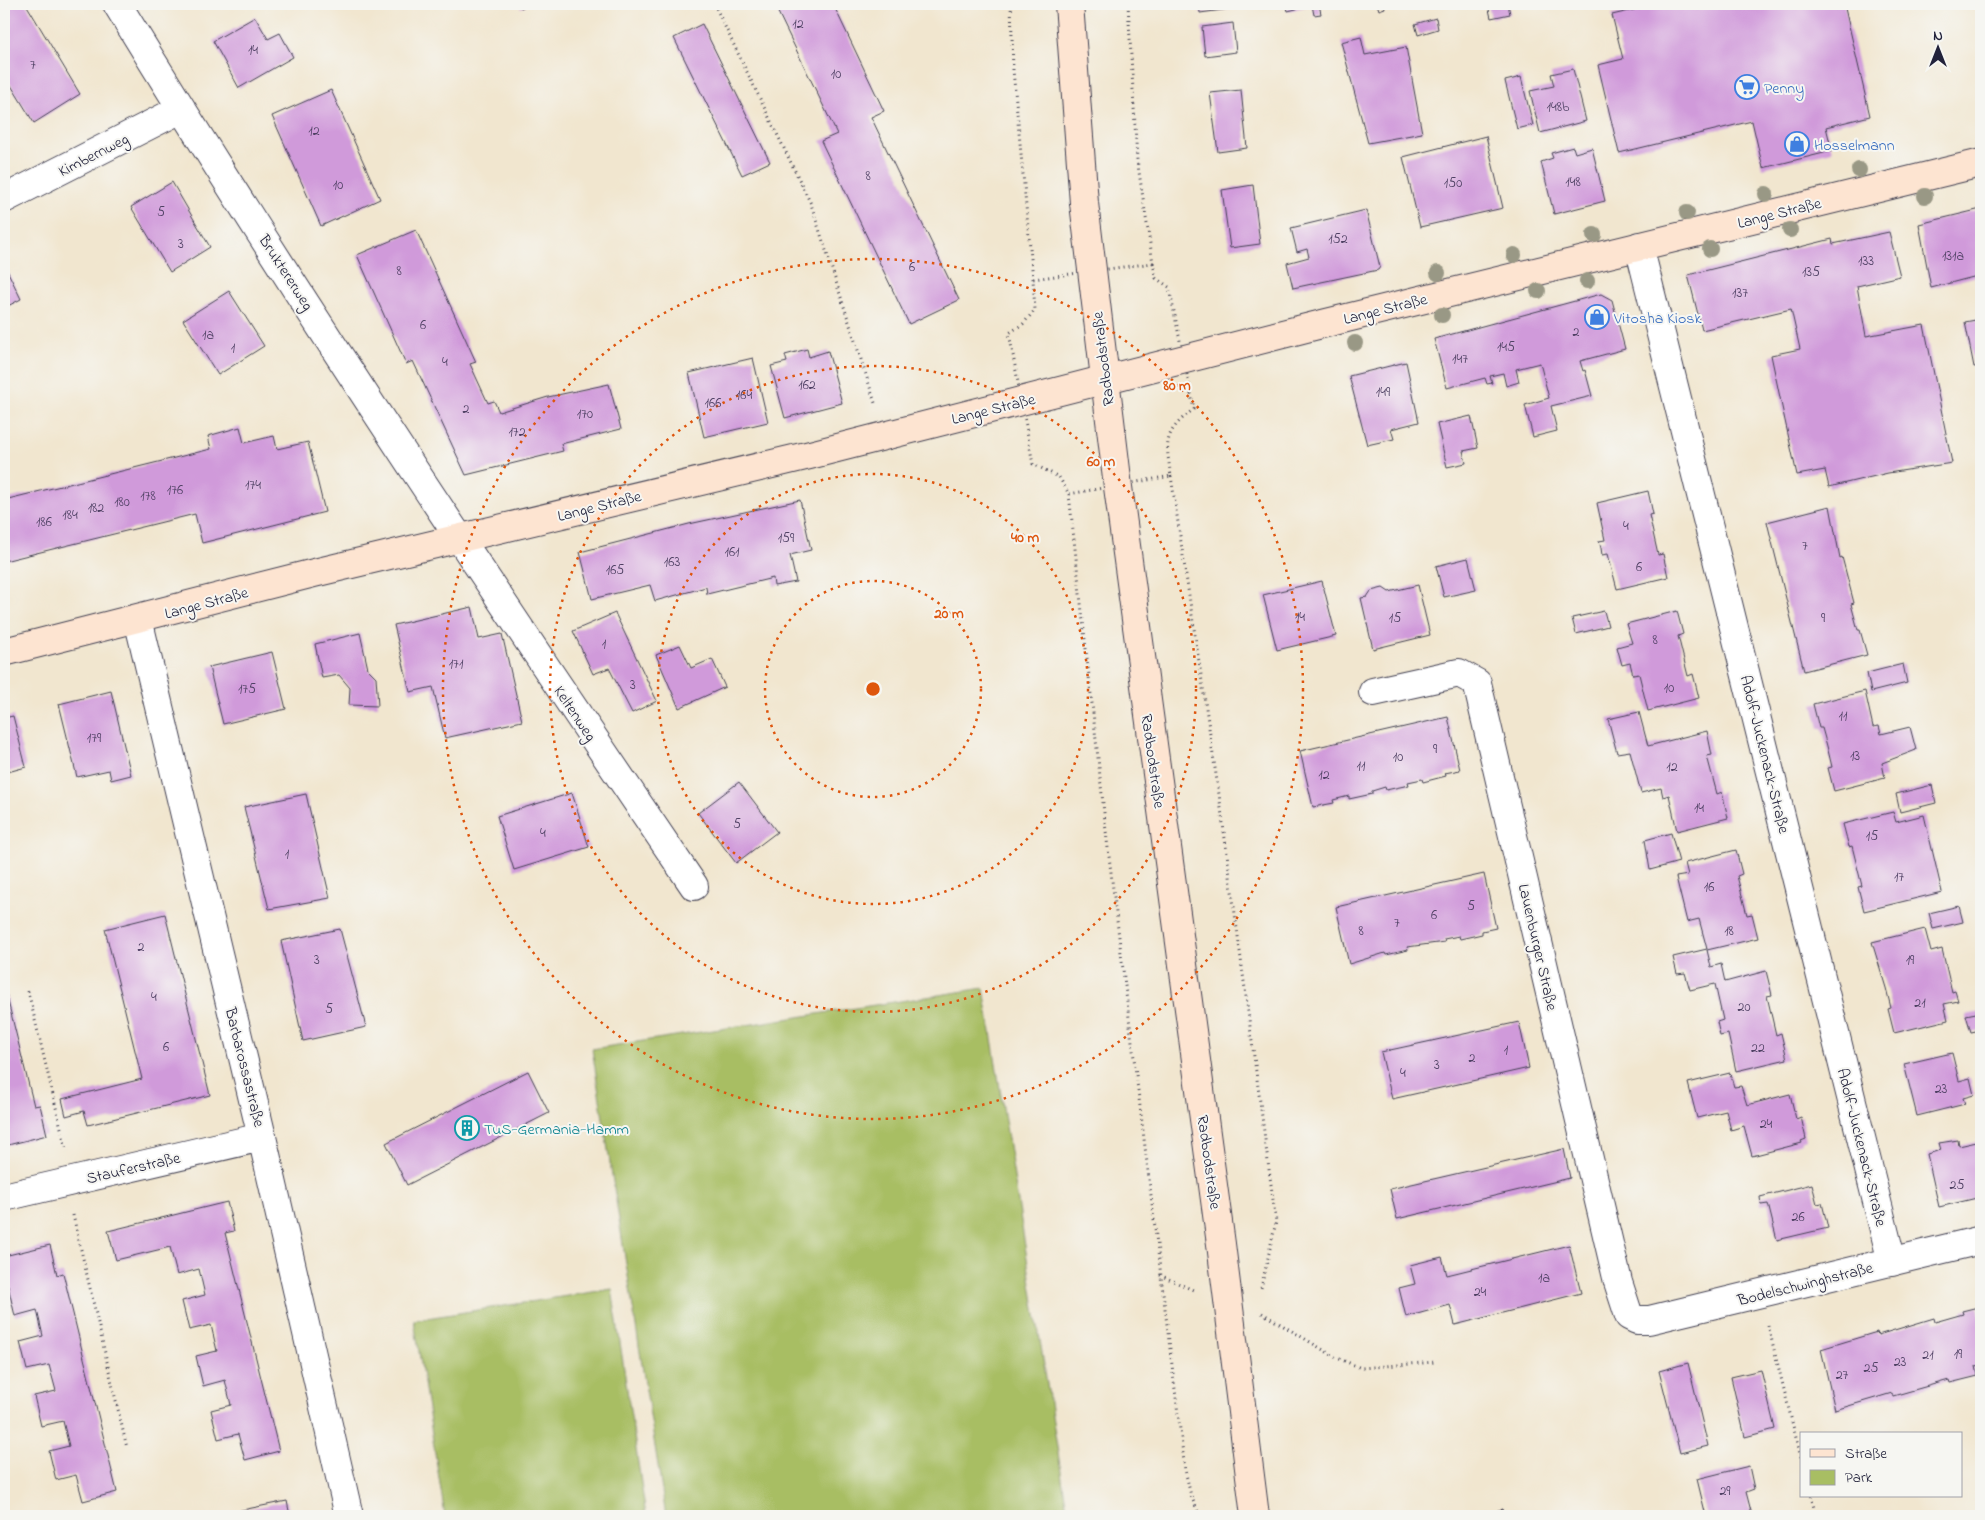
<svg xmlns="http://www.w3.org/2000/svg" width="1985" height="1520" font-family="'Indie Flower',sans-serif">
	<style>
		.green { fill: #a8be63; stroke: #65704f }
		.building { fill: #d09ada }
		.lines { fill: none; stroke-linecap: round; stroke-linejoin: round }
		.street-casing { stroke: #413f51; stroke-width: 30 }
		.secondary-casing { stroke: #413f51; stroke-width: 30 }
		.path { stroke: #413f51; stroke-width: 3; stroke-dasharray: 1 4; stroke-linecap: butt }
		.street { stroke: #fff; stroke-width: 28 }
		.secondary { stroke: #fde4d1; stroke-width: 28 }
		.tree { fill: #999885 }
		.ring { fill: none; stroke: #de560e; stroke-width: 2.5; stroke-dasharray: 2.5 5 }
		.labels { text-anchor: middle; stroke-width: 4; stroke-linejoin: round; paint-order: stroke }
		.number-label { font-size: 14px; fill: #4e4063 }
		.shop-label { font-size: 16px; fill: #366cbe; stroke: #f6f6f2; text-anchor: start }
		.street-label { font-size: 16px; fill: #22223b; stroke: #f6f6f2 }
		.culture-label { font-size: 16px; fill: #0d838f; stroke: #f6f6f2; text-anchor: start }
		.centre { fill: #de560e; stroke: #f6f6f2; stroke-width: 2.5 }
		.ring-label { font-size: 15px; text-anchor: middle; font-weight: bold; fill: #de560e; stroke: #f6f6f2; stroke-width: 4; stroke-linejoin: round; paint-order: stroke }
	</style>
	<rect width="100%" height="100%" fill="#f6f6f2"/>
	<filter id="ink" filterUnits="userSpaceOnUse"><feTurbulence type="fractalNoise" baseFrequency=".02" numOctaves="2"/><feDisplacementMap in="SourceGraphic" scale="10" xChannelSelector="R" yChannelSelector="G"/><feConvolveMatrix kernelMatrix="1 2 1 2 8 2 1 2 1" color-interpolation-filters="sRGB"/></filter>
	<filter id="wash" filterUnits="userSpaceOnUse"><feTurbulence type="fractalNoise" baseFrequency=".0096" numOctaves="4" result="noise"/><feDisplacementMap in="SourceGraphic" scale="20" xChannelSelector="R" yChannelSelector="G"/><feGaussianBlur stdDeviation="1.12" result="paint"/><feColorMatrix in="noise" values="0 0 0 0 0 0 0 0 0 0 0 0 0 0 0 0 0 1.4 0 .05"/><feComposite in="paint" operator="in"/></filter>
	<g filter="url(#wash)">
		<rect width="100%" height="100%" fill="#f1e6cf"/>
		<g class="green">
			<path d="M984 988 1068 1516H666L592 1049Z"/>
			<path d="M612 1289 646 1516H445L414 1320Z"/>
		</g>
		<g id="blocks">
			<g class="building">
				<path d="M4 4H26L80 94 34 123 4 74Z"/>
				<path d="M518 4H529L521 8Z"/>
				<path d="M774 4H833L884 111 871 117 959 300 909 324 821 141 837 134Z"/>
				<path d="M1199 4H1229L1230 9 1200 13Z"/>
				<path d="M1286 4H1319L1321 14 1314 15 1312 5 1288 11Z"/>
				<path d="M1344 4H1358L1345 7Z"/>
				<path d="M1377 4H1384L1385 8 1379 10Z"/>
				<path d="M1494 4H1508L1510 14 1491 18 1488 5Z"/>
				<path d="M1659 4H1844L1870 116 1826 127 1832 151 1763 168 1752 121 1619 153 1598 65 1623 59 1612 15Z"/>
				<path d="M255 17 268 39 280 33 293 57 239 88 213 41Z"/>
				<path d="M1436 18 1438 29 1418 35 1415 24Z"/>
				<path d="M1233 23 1236 52 1205 56 1202 27Z"/>
				<path d="M702 24 770 162 742 175 674 38Z"/>
				<path d="M1361 37 1365 55 1406 47 1422 133 1368 143 1341 42Z"/>
				<path d="M1573 69 1586 121 1540 133 1530 91 1554 86 1551 74Z"/>
				<path d="M1521 77 1533 125 1517 129 1505 81Z"/>
				<path d="M331 90 380 199 321 226 272 116Z"/>
				<path d="M1241 90 1247 148 1218 152 1210 93Z"/>
				<path d="M1486 136 1503 208 1420 227 1403 157Z"/>
				<path d="M1573 147 1575 153 1592 148 1605 201 1554 214 1541 162 1553 158 1551 153Z"/>
				<path d="M172 182 210 247 170 272 131 207Z"/>
				<path d="M1253 185 1260 244 1230 248 1222 190Z"/>
				<path d="M1981 209V275L1931 288 1919 224Z"/>
				<path d="M1366 210 1380 267 1378 270 1293 288 1287 263 1309 257 1307 249 1297 252 1291 228Z"/>
				<path d="M416 230 476 362 470 364 488 403 494 401 499 412 548 397 609 384 621 429 561 444 563 451 466 475 413 361 406 364 357 255Z"/>
				<path d="M1889 232 1900 276 1857 286 1866 336 1924 325 1952 463 1888 473 1829 487 1825 470 1797 475 1782 407 1771 355 1800 349 1791 309 1702 330 1688 275 1832 239 1833 244Z"/>
				<path d="M4 264 21 299 4 308Z"/>
				<path d="M229 291 264 346 218 375 183 320Z"/>
				<path d="M1601 294 1612 300 1625 349 1580 361 1583 371 1585 370 1592 396 1551 406 1557 431 1533 437 1525 405 1549 398 1540 363 1516 369 1519 382 1506 386 1503 373 1490 376 1492 383 1487 384 1485 378 1447 388 1434 339Z"/>
				<path d="M1981 319V366L1974 367 1965 322Z"/>
				<path d="M807 349 809 357 828 351 842 403 785 418 771 366 787 362 785 355Z"/>
				<path d="M753 358 768 422 704 437 689 373Z"/>
				<path d="M1406 362 1419 422 1391 429 1394 439 1367 445 1349 376Z"/>
				<path d="M1471 416 1478 448 1463 451 1466 463 1447 467 1437 424Z"/>
				<path d="M240 427 244 443 274 436 277 449 308 442 325 512 202 543 195 514 4 561V500L211 449 208 436Z"/>
				<path d="M1648 491 1653 514 1649 515 1658 555 1663 554 1668 577 1617 589 1608 554 1602 555 1601 548 1599 541 1605 540 1597 503Z"/>
				<path d="M800 500 811 550 790 555 796 582 774 586 773 578 707 594 706 587 655 601 650 585 592 599 580 552 689 524Z"/>
				<path d="M1830 506 1840 558 1842 557 1854 603 1851 604 1858 630H1860L1867 655 1804 671 1767 522Z"/>
				<path d="M1468 558 1476 590 1444 597 1436 566Z"/>
				<path d="M1322 581 1336 636 1277 650 1263 595Z"/>
				<path d="M1418 585 1430 635 1373 649 1361 598 1367 597 1371 591 1383 588 1389 592Z"/>
				<path d="M472 607 479 639 502 634 522 721 445 738 433 687 410 692 394 625Z"/>
				<path d="M1604 611 1608 626 1576 634 1572 618Z"/>
				<path d="M1677 611 1683 634 1678 636 1688 676 1693 674 1699 698 1648 711 1639 674 1633 675 1630 663 1622 665 1617 647 1632 643 1626 624Z"/>
				<path d="M615 613 657 701 632 713 609 668 593 674 573 631Z"/>
				<path d="M360 633 368 669 376 677 378 706 349 705 350 688 339 675 322 678 315 644Z"/>
				<path d="M680 645 691 668 712 659 725 687 679 708 656 655Z"/>
				<path d="M272 652 286 709 223 724 209 667Z"/>
				<path d="M1903 664 1907 683 1871 692 1867 673Z"/>
				<path d="M111 691 131 775 111 780 109 770 77 777 59 704Z"/>
				<path d="M1865 691 1873 727 1879 726 1881 734 1910 727 1916 750 1882 763 1885 778 1834 791 1828 768 1832 767 1827 746 1822 728H1819L1813 704Z"/>
				<path d="M1639 712 1648 746 1707 731 1712 755 1707 756 1717 794 1722 792 1728 818 1677 831 1669 795 1663 797 1661 788 1641 793 1630 751 1617 753 1608 719Z"/>
				<path d="M13 716 26 767 4 773V718Z"/>
				<path d="M1448 717 1460 770 1445 773 1446 776 1423 782 1422 779 1408 782 1409 785 1386 790 1385 787 1372 791V794L1349 799V796L1333 800 1334 803 1313 807 1300 751Z"/>
				<path d="M739 782 777 832 736 863 698 813Z"/>
				<path d="M1932 785 1936 803 1900 812 1896 794Z"/>
				<path d="M572 793 589 847 514 870 497 816Z"/>
				<path d="M306 794 330 898 269 909 244 807Z"/>
				<path d="M1893 812 1896 822 1924 815 1942 892 1864 911 1858 887 1862 886 1852 846 1849 847 1843 824Z"/>
				<path d="M1671 833 1679 862 1650 870 1645 840Z"/>
				<path d="M1736 850 1742 874 1737 876 1747 915 1752 914 1758 938 1707 950 1711 967 1721 964 1725 982 1766 971 1772 995 1767 996 1776 1035 1781 1033 1787 1059 1736 1071 1728 1034 1720 1036 1717 1022 1723 1020 1715 984 1690 990 1685 973 1677 974 1673 957 1707 949 1699 919 1687 922 1676 877 1688 875 1685 863Z"/>
				<path d="M1484 874 1496 928 1482 931V934L1460 939 1459 936 1444 939 1445 942 1407 947 1408 950 1386 955 1385 953 1349 964 1336 907Z"/>
				<path d="M1959 906 1963 922 1933 929 1929 913Z"/>
				<path d="M165 914 210 1095 88 1125 84 1111 66 1116 62 1099 142 1079 105 929Z"/>
				<path d="M340 929 366 1027 303 1041 281 941Z"/>
				<path d="M1925 929 1931 952 1942 949 1952 992 1955 991 1958 1001 1944 1004 1948 1020 1894 1033 1888 1009 1891 1008 1886 988 1872 942Z"/>
				<path d="M4 985 34 1106 40 1105 47 1135 4 1146Z"/>
				<path d="M1981 1012V1030L1971 1032 1966 1015Z"/>
				<path d="M1519 1022 1529 1068 1392 1099 1381 1052Z"/>
				<path d="M1952 1053 1959 1081 1970 1078 1974 1095 1963 1098 1965 1104 1917 1116 1904 1064Z"/>
				<path d="M528 1071 549 1113 407 1185 386 1143Z"/>
				<path d="M1730 1073 1734 1087 1741 1086 1747 1105 1790 1094 1796 1119 1801 1117 1806 1139 1801 1141 1802 1143 1752 1156 1744 1126 1731 1130 1726 1111 1697 1118 1688 1083Z"/>
				<path d="M1958 1140 1959 1146 1981 1141V1162H1979L1981 1197 1939 1207 1927 1154 1941 1150 1939 1143Z"/>
				<path d="M1564 1149 1570 1178 1397 1219 1390 1189Z"/>
				<path d="M1812 1184 1817 1204 1822 1203 1828 1228 1777 1240 1768 1204 1761 1205 1760 1197Z"/>
				<path d="M227 1202 234 1231 225 1233 279 1451 245 1460 238 1434 218 1439 211 1410 231 1405 225 1380 203 1386 196 1356 217 1351 211 1325 189 1330 182 1301 205 1295 199 1269 177 1275 170 1247 116 1260 108 1231Z"/>
				<path d="M50 1245 57 1275 63 1273 117 1492 83 1501 76 1475 56 1480 49 1451 69 1446 63 1421 41 1426 34 1396 56 1391 49 1365 27 1370 20 1342 43 1336 37 1310 15 1316 8 1286 4 1287V1256Z"/>
				<path d="M1569 1245 1581 1293 1455 1325 1450 1305 1406 1317 1399 1288 1415 1284 1410 1265 1442 1257 1447 1275Z"/>
				<path d="M1978 1307 1981 1320V1365L1976 1366 1978 1376 1950 1383 1949 1380 1893 1396 1892 1393 1835 1410 1821 1349 1877 1332 1878 1335 1934 1318 1935 1322 1963 1314 1962 1311Z"/>
				<path d="M1688 1363 1708 1446 1680 1453 1659 1371Z"/>
				<path d="M1761 1370 1775 1429 1745 1437 1731 1377Z"/>
				<path d="M1749 1466 1754 1489 1746 1492 1752 1515 1760 1513 1761 1516H1706L1697 1479Z"/>
				<path d="M287 1501 290 1516H232V1512Z"/>
				<path d="M1502 1509 1504 1516H1478Z"/>
			</g>
		</g>
	</g>
	<g filter="url(#ink)">
		<use href="#blocks" fill-opacity="0" stroke="#413f51" stroke-width="1"/>
		<g class="lines">
			<defs>
				<g id="street">
					<path d="M117 4C300 304 497 596 694 886"/>
					<path d="M4 199 181 109"/>
					<path d="M1639 246 1892 1262"/>
					<path d="M138 619 262 1137 349 1516"/>
					<path d="M1373 692 1459 673 1477 683 1618 1282 1629 1316 1637 1320H1649L1981 1240"/>
					<path d="M4 1197 262 1137"/>
				</g>
				<g id="secondary">
					<path d="M1069 4 1084 203 1118 487 1221 1244 1255 1516"/>
					<path d="M4 652 314 573 810 455 1314 326 1981 163"/>
				</g>
			</defs>
			<use href="#street" class="street-casing"/>
			<use href="#secondary" class="secondary-casing"/>
			<g class="path">
				<path d="M714 4 811 204 876 406"/>
				<path d="M1011 4 1013 70 1033 279"/>
				<path d="M1128 4 1137 159 1153 263"/>
				<path d="M1153 263 1156 278 1169 287 1194 409C1164 432 1165 440 1171 476L1069 494 1059 477 1033 464 1009 333 1023 324 1035 310 1033 279Z"/>
				<path d="M1171 476 1220 801 1276 1222 1261 1288"/>
				<path d="M1069 494 1107 840 1185 1470 1191 1496 1200 1516"/>
				<path d="M28 991 66 1149"/>
				<path d="M73 1215 127 1448"/>
				<path d="M1160 1275 1193 1290"/>
				<path d="M1262 1313 1335 1357 1361 1368 1435 1362"/>
				<path d="M1768 1325 1801 1458"/>
				<path d="M1811 1496 1816 1516"/>
				<path d="M1975 1516 1981 1515"/>
			</g>
			<use href="#street" class="street"/>
			<use href="#secondary" class="secondary"/>
		</g>
		<g class="tree">
			<circle cx="1859" cy="170" r="8"/>
			<circle cx="1766" cy="194" r="8"/>
			<circle cx="1925" cy="196" r="8"/>
			<circle cx="1687" cy="213" r="8"/>
			<circle cx="1790" cy="230" r="8"/>
			<circle cx="1594" cy="235" r="8"/>
			<circle cx="1710" cy="249" r="8"/>
			<circle cx="1514" cy="255" r="8"/>
			<circle cx="1438" cy="273" r="8"/>
			<circle cx="1587" cy="281" r="8"/>
			<circle cx="1538" cy="291" r="8"/>
			<circle cx="1442" cy="315" r="8"/>
			<circle cx="1355" cy="343" r="8"/>
		</g>
	</g>
	<g class="ring">
		<circle cx="873" cy="689" r="108"/>
		<circle cx="873" cy="689" r="215"/>
		<circle cx="873" cy="689" r="323"/>
		<circle cx="873" cy="689" r="430"/>
	</g>
	<defs>
		<symbol id="supermarket-ring" viewBox="-11 -11 22 22"><circle r="9.5" fill="#f6f6f2" stroke="#3f7fe0" stroke-width="1.5"/><path d="M-6-5.5h2.5l.6 2H6L4.5 2H-2.5L-4.4-4H-6ZM-1.5 3.2a1.3 1.3 0 1 0 .1 0ZM3 3.2a1.3 1.3 0 1 0 .1 0Z" fill="#3f7fe0"/></symbol>
		<symbol id="shop-ring" viewBox="-11 -11 22 22"><circle r="9.5" fill="#f6f6f2" stroke="#3f7fe0" stroke-width="1.5"/><path d="M-5-2.5h2.3a2.7 3.5 0 0 1 5.4 0H5L5.5 6h-11ZM-1.5-2.5h3a1.5 2.3 0 0 0-3 0Z" fill="#3f7fe0"/></symbol>
		<symbol id="building-ring" viewBox="-11 -11 22 22"><circle r="9.5" fill="#f6f6f2" stroke="#0f9aa8" stroke-width="1.5"/><path d="M-4-6H4V6H1V3H-1V6H-4ZM-2.5-4.3h1.7v1.8h-1.7ZM.8-4.3h1.7v1.8H.8ZM-2.5-1h1.7V.8h-1.7ZM.8-1h1.7V.8H.8Z" fill="#0f9aa8"/></symbol>
	</defs>
	<g fill-rule="evenodd">
		<use href="#supermarket-ring" x="1733" y="73" width="28" height="28"/>
		<use href="#shop-ring" x="1783" y="130" width="28" height="28"/>
		<use href="#shop-ring" x="1583" y="303" width="28" height="28"/>
		<use href="#building-ring" x="453" y="1114" width="28" height="28"/>
	</g>
	<g class="labels">
		<g class="number-label">
			<text x="798" y="28">12</text>
			<text x="253" y="54">14</text>
			<text x="33" y="69">7</text>
			<text x="836" y="78">10</text>
			<text x="1558" y="111">148b</text>
			<text x="314" y="135">12</text>
			<text x="868" y="180">8</text>
			<text x="1573" y="186">148</text>
			<text x="1453" y="187">150</text>
			<text x="338" y="189">10</text>
			<text x="161" y="216">5</text>
			<text x="1338" y="243">152</text>
			<text x="181" y="248">3</text>
			<text x="1953" y="260">131a</text>
			<text x="1866" y="265">133</text>
			<text x="912" y="271">6</text>
			<text x="399" y="275">8</text>
			<text x="1811" y="276">135</text>
			<text x="1740" y="297">137</text>
			<text x="423" y="329">6</text>
			<text x="1576" y="336">2</text>
			<text x="208" y="339">1a</text>
			<text x="1506" y="351">145</text>
			<text x="233" y="352">1</text>
			<text x="1460" y="363">147</text>
			<text x="445" y="366">4</text>
			<text x="807" y="389">162</text>
			<text x="1383" y="396">149</text>
			<text x="744" y="399">164</text>
			<text x="713" y="407">166</text>
			<text x="466" y="413">2</text>
			<text x="585" y="418">170</text>
			<text x="517" y="436">172</text>
			<text x="253" y="489">174</text>
			<text x="175" y="494">176</text>
			<text x="148" y="500">178</text>
			<text x="122" y="506">180</text>
			<text x="96" y="512">182</text>
			<text x="70" y="519">184</text>
			<text x="44" y="526">186</text>
			<text x="1626" y="530">4</text>
			<text x="786" y="542">159</text>
			<text x="1805" y="550">7</text>
			<text x="732" y="556">161</text>
			<text x="672" y="566">163</text>
			<text x="1639" y="571">6</text>
			<text x="615" y="574">165</text>
			<text x="1300" y="621">14</text>
			<text x="1395" y="622">15</text>
			<text x="1823" y="622">9</text>
			<text x="1655" y="644">8</text>
			<text x="604" y="648">1</text>
			<text x="456" y="668">171</text>
			<text x="633" y="689">3</text>
			<text x="1669" y="692">10</text>
			<text x="247" y="693">175</text>
			<text x="1843" y="720">11</text>
			<text x="94" y="742">179</text>
			<text x="1435" y="753">9</text>
			<text x="1855" y="760">13</text>
			<text x="1398" y="761">10</text>
			<text x="1361" y="770">11</text>
			<text x="1672" y="771">12</text>
			<text x="1324" y="779">12</text>
			<text x="1699" y="812">14</text>
			<text x="737" y="828">5</text>
			<text x="543" y="837">4</text>
			<text x="1872" y="840">15</text>
			<text x="287" y="858">1</text>
			<text x="1899" y="881">17</text>
			<text x="1709" y="891">16</text>
			<text x="1471" y="910">5</text>
			<text x="1434" y="919">6</text>
			<text x="1397" y="927">7</text>
			<text x="1361" y="935">8</text>
			<text x="1729" y="935">18</text>
			<text x="141" y="951">2</text>
			<text x="317" y="964">3</text>
			<text x="1910" y="964">19</text>
			<text x="154" y="1001">4</text>
			<text x="1920" y="1007">21</text>
			<text x="1744" y="1011">20</text>
			<text x="329" y="1013">5</text>
			<text x="166" y="1051">6</text>
			<text x="1758" y="1052">22</text>
			<text x="1506" y="1054">1</text>
			<text x="1472" y="1062">2</text>
			<text x="1437" y="1069">3</text>
			<text x="1403" y="1077">4</text>
			<text x="1941" y="1093">23</text>
			<text x="1766" y="1128">24</text>
			<text x="1957" y="1189">25</text>
			<text x="1798" y="1221">26</text>
			<text x="1544" y="1282">1a</text>
			<text x="1480" y="1296">24</text>
			<text x="1958" y="1358">19</text>
			<text x="1928" y="1359">21</text>
			<text x="1900" y="1366">23</text>
			<text x="1871" y="1372">25</text>
			<text x="1842" y="1379">27</text>
			<text x="1725" y="1495">29</text>
		</g>
		<g class="shop-label">
			<text x="1764" y="93">Penny</text>
			<text x="1814" y="150">Hosselmann</text>
			<text x="1614" y="323">Vitosha Kiosk</text>
		</g>
		<g class="street-label">
			<text transform="translate(93 154) rotate(-27)" y="6">Kimbernweg</text>
			<text transform="translate(1779 212) rotate(-14)" y="6">Lange Straße</text>
			<text transform="translate(287 272) rotate(57)" y="6">Bruktererweg</text>
			<text transform="translate(1385 308) rotate(-14)" y="6">Lange Straße</text>
			<text transform="translate(1102 359) rotate(-97)" y="6">Radbodstraße</text>
			<text transform="translate(993 408) rotate(-14)" y="6">Lange Straße</text>
			<text transform="translate(599 505) rotate(-14)" y="6">Lange Straße</text>
			<text transform="translate(206 602) rotate(-15)" y="6">Lange Straße</text>
			<text transform="translate(576 713) rotate(56)" y="6">Keltenweg</text>
			<text transform="translate(1766 754) rotate(76)" y="6">Adolf-Juckenack-Straße</text>
			<text transform="translate(1154 761) rotate(82)" y="6">Radbodstraße</text>
			<text transform="translate(1539 947) rotate(77)" y="6">Lauenburger Straße</text>
			<text transform="translate(246 1067) rotate(76)" y="6">Barbarossastraße</text>
			<text transform="translate(1863 1147) rotate(76)" y="6">Adolf-Juckenack-Straße</text>
			<text transform="translate(1210 1162) rotate(82)" y="6">Radbodstraße</text>
			<text transform="translate(133 1167) rotate(-13)" y="6">Stauferstraße</text>
			<text transform="translate(1805 1283) rotate(-14)" y="6">Bodelschwinghstraße</text>
		</g>
		<g class="culture-label">
			<text x="484" y="1134">TuS-Germania-Hamm</text>
		</g>
	</g>
	<circle cx="873" cy="689" r="8" class="centre"/>
	<g class="ring-label">
		<text x="1177" y="390">80 m</text>
		<text x="1101" y="466">60 m</text>
		<text x="1025" y="542">40 m</text>
		<text x="949" y="618">20 m</text>
	</g>
	<rect width="1985" height="1520" fill="none" stroke="#f6f6f2" stroke-width="20"/>
	<rect x="1800" y="1432" width="162" height="65" fill="#f6f6f2" stroke="#a1a1a9"/>
	<rect x="1810" y="1449" width="25" height="8" fill="#fde4d1" stroke="#a1a1a9"/>
	<text x="1845" y="1458" font-size="15" fill="#22223b">Straße</text>
	<rect x="1810" y="1470" width="25" height="15" fill="#a8be63" stroke="#a1a1a9"/>
	<text x="1845" y="1482" font-size="15" fill="#22223b">Park</text>
	<g transform="translate(1938 48)" stroke="#f6f6f2" stroke-width="4" paint-order="stroke">
	<path d="M0-4L9 19L0 12L-9 19Z" fill="#22223b"/>
	<text y="-8" font-size="14" font-weight="bold" text-anchor="middle" fill="#22223b">N</text>
	</g>
</svg>
